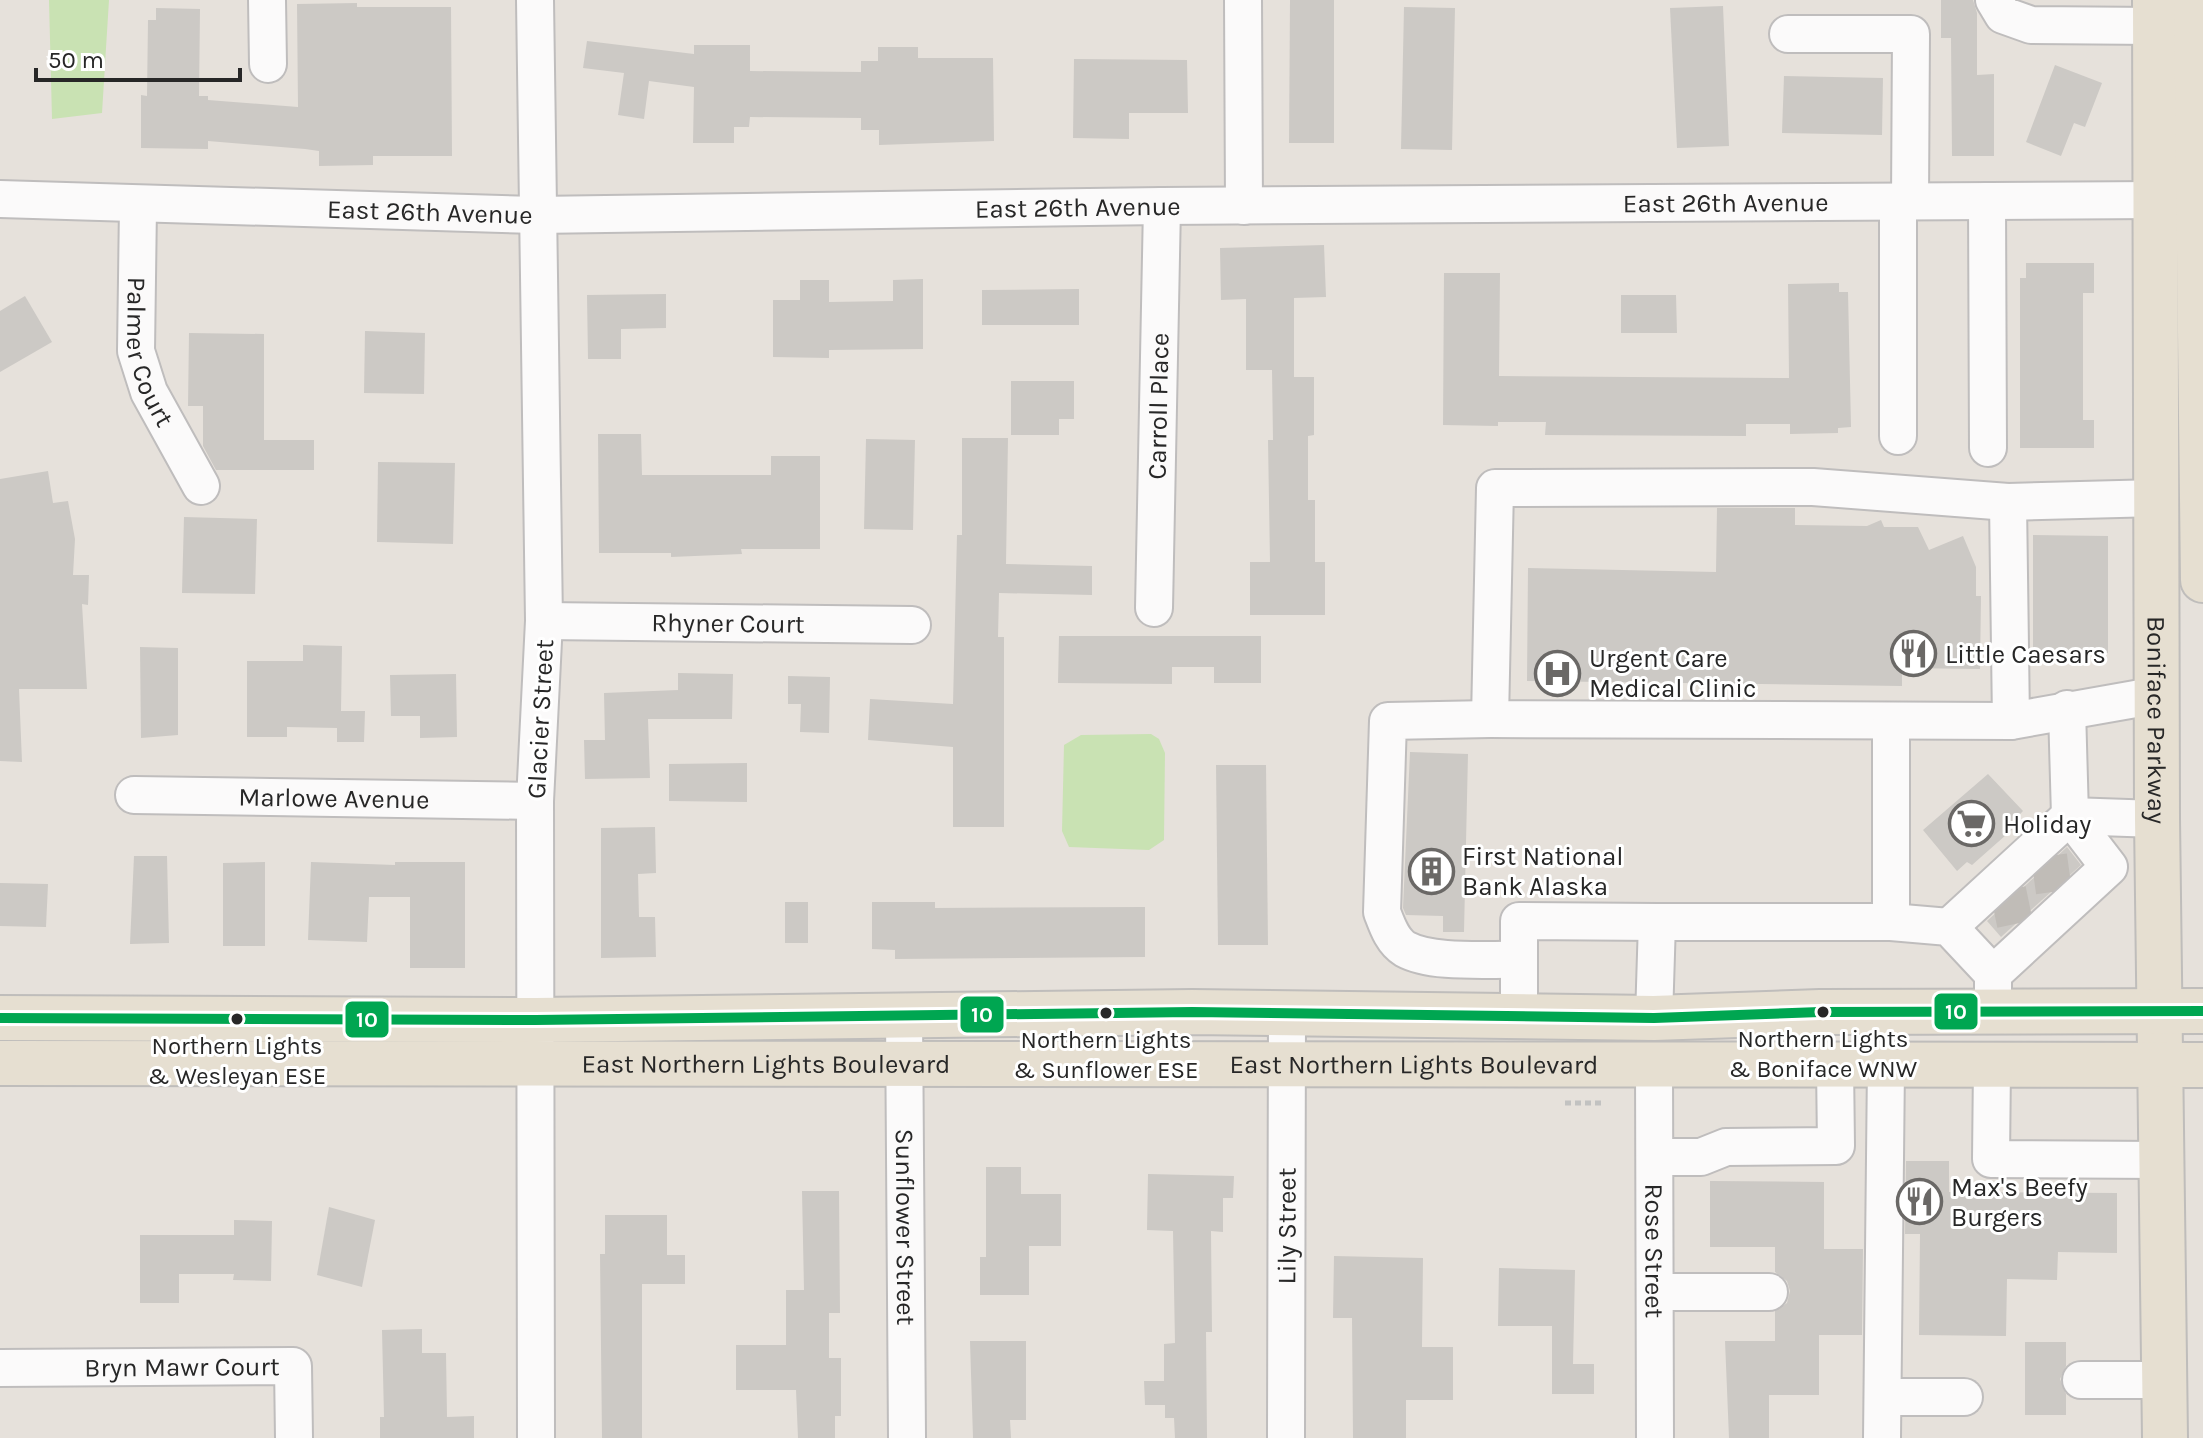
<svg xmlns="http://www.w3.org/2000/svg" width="2203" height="1438" font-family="Karla,sans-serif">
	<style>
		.green { fill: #c9e2b3 }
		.building { fill: #ccc9c5 }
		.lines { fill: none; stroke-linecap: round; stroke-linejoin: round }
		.minor-tunnel { stroke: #c0bcb7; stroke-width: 36; stroke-dasharray: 36 18; stroke-linecap: butt }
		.minor-casing { stroke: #bfbdbd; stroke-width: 40 }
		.major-casing { stroke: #bfbdbb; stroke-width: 48 }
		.path { stroke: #c2c2c1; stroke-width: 5; stroke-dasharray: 6 4; stroke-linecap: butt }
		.minor { stroke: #fbfafa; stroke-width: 36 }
		.major { stroke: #e6dfd1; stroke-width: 44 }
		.bus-1-casing { stroke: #fff; stroke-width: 16 }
		.bus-1 { stroke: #00a651; stroke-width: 10 }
		.bus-dot { fill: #272727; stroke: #fff; stroke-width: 3 }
		.labels { text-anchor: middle; stroke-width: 6; stroke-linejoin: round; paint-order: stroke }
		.bus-label { font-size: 24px; fill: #272727; stroke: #fff }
		.street-label { font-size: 26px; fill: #272727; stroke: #fff }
		.poi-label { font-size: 26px; fill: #272727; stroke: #fff; text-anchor: start }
		.line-badge { stroke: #fff; stroke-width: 3 }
		.badge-label { font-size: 22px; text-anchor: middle; font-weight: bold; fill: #fff }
	</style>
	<rect width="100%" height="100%" fill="#e6e1db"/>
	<g class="green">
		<path d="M49 0H109L102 113 52 119Z"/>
		<path d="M1151 734 1159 739 1165 753 1164 840 1149 850 1069 847 1062 831 1064 745 1081 735Z"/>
	</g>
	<g class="building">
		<path d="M1290 0H1334V143H1289Z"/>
		<path d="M1941 0H1973L1977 13V75L1994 74V156H1952L1951 38H1941Z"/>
		<path d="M357 3V7H451L452 156H373V165L319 166V151L305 149 208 141V149L141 148V95L147 96 148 20H156V8L200 9 199 96H208V100L298 107 297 4Z"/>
		<path d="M1723 6 1729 146 1677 148 1670 8Z"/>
		<path d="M1404 7 1455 8 1452 150 1401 149Z"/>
		<path d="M587 41 694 54V45H750V71L861 72V61H878V47H918V58H993L994 141 879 145V130H861V118L750 117 749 127H734V143H693L694 87 649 81 644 119 618 115 624 73 583 68Z"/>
		<path d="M1074 59 1187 60 1188 113H1129V139L1073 138Z"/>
		<path d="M2055 65 2102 83 2085 127 2074 123 2061 156 2026 142Z"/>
		<path d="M1784 76 1883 78 1882 135 1782 133Z"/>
		<path d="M1324 245 1326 297 1294 298V377H1314V435L1308 436V500H1315V562H1325V615H1250V562H1270L1268 440H1273L1272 370H1246V299L1221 300 1220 248Z"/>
		<path d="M2026 263H2094V293H2083V420H2094V448H2020V278H2026Z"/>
		<path d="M1444 273H1500L1499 376 1789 378 1788 284 1839 283V292H1848L1851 427 1838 428V433L1790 434V424H1746V436L1545 435 1546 422H1498V426L1443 425Z"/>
		<path d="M923 279V349L829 350V358L773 357V300H800V280H829V302L893 301V280Z"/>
		<path d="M1079 289V325H982V290Z"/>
		<path d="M666 294V328L621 329V359H588L587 295Z"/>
		<path d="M1621 295H1676L1677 333H1621Z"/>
		<path d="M25 296 52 342 0 372V311Z"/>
		<path d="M365 331 425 333 424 394 364 393Z"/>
		<path d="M189 333 264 334V440H314V470H216L203 446V406H188Z"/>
		<path d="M1011 381H1074V419H1059V435H1011Z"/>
		<path d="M598 434H641L642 475H771V456H820V549H741L742 554 671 557V553H599Z"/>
		<path d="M962 438H1008L1006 564 1092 566V595L999 593 998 637H1004V827H953V747L868 740 870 699 953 704 957 535H962Z"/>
		<path d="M866 439 915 440 913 530 864 529Z"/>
		<path d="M378 462 455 463 453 544 377 542Z"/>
		<path d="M48 471 53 503 68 501 75 539 73 575H89L88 605 82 604 87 689H19L22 762 0 761V479Z"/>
		<path d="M1717 508H1795V525L1867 526 1881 520 1884 527H1918L1929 550 1963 536 1976 567V596H1981L1980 669 1902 668V686L1527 681 1528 568 1716 572Z"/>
		<path d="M184 517 257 519 255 594 182 593Z"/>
		<path d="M2033 535 2108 536V653H2033Z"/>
		<path d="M1059 636H1261V683H1214V667H1172V684L1058 683Z"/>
		<path d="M303 645 342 646 341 711H365L364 742H337V728L287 727V737H247V661H303Z"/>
		<path d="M140 647 178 648V735L141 738Z"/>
		<path d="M678 673 733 674 732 719H648L650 778 585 779 584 740H605L604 693 678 690Z"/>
		<path d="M456 674 457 737 420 738V716H391L390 675Z"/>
		<path d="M788 676 830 677 829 733 800 732 801 704H788Z"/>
		<path d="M1410 752 1468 754 1464 932H1443V916L1406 915 1403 908Z"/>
		<path d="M747 763V802L669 801V764Z"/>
		<path d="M1216 765H1266L1268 945H1218Z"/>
		<path d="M1988 774 2023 811 2013 821 2015 827 1972 865 1967 862 1957 871 1923 830Z"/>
		<path d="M655 827 656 873 638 874 639 917H655L656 957 601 958V828Z"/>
		<path d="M2067 847 2081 865 2001 937 1987 921Z"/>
		<path d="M134 856H167L169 943 130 944Z"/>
		<path d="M265 862V946H223V863Z"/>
		<path d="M311 862 395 865V862H465V968H410V897H369L367 942 308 940Z"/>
		<path d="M0 883 48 884 46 927 0 926Z"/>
		<rect x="785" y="902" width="23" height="41"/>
		<path d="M872 902H935V908L1145 907V957L895 959V950L872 949Z"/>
		<path d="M1906 1161H1949V1192L2117 1193V1253L2058 1252 2057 1280 2007 1279 2006 1336 1919 1335 1920 1234H1905Z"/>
		<path d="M986 1167H1021V1194H1061V1246H1029V1295H980V1257H986Z"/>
		<path d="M1148 1174 1234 1176 1233 1198H1223V1232L1211 1231 1212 1332H1206L1207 1438H1175L1174 1418H1165V1405H1145L1144 1381H1164V1344L1175 1343 1173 1231 1147 1230Z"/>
		<path d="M1710 1181 1824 1182V1249H1863L1862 1335H1819V1395H1769V1438H1729L1725 1341H1775V1311L1787 1303 1790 1291 1787 1281 1775 1272V1247H1710Z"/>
		<path d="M802 1191H839L840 1313H829V1358H841V1416H835V1438H798L796 1390H736V1345H786V1290H804Z"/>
		<path d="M329 1207 375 1220 362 1287 317 1275Z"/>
		<path d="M605 1215H667V1255H685V1284H642V1438H602L600 1254H605Z"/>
		<path d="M234 1220 272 1221 271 1281 233 1280 234 1274H179V1303H140V1235H234Z"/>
		<path d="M1334 1256 1423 1258 1422 1347H1453V1400H1406V1438H1353L1352 1318H1333Z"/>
		<path d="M1499 1268 1575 1270 1573 1364H1594V1394H1552V1326H1498Z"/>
		<path d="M422 1329V1353H446L447 1417 474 1416V1438H380V1417H384L382 1330Z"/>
		<path d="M970 1341H1026V1420H1010L1011 1438H973Z"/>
		<path d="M2025 1342H2066V1366L2060 1379 2066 1394V1415H2025Z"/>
	</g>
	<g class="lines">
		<g class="minor-tunnel">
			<path d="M2049 856 2054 892"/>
			<path d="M2008 890 2015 924"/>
		</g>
		<defs>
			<g id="minor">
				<path d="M267 0 268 64"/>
				<path d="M535 0 544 621 535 801 536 1438"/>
				<path d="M1243 0 1244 206"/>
				<path d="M1994 0 2003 15 2031 25 2155 26"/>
				<path d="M1788 34H1911L1910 201"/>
				<path id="s1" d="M0 199 536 215 1162 206 2157 200"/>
				<path d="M1898 201V436"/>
				<path d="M1987 201 1988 448"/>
				<path id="s2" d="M138 206 136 351 149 392 201 486"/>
				<path d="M2008 502 1813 487 1495 488 1490 719 2011 721 2158 695"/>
				<path id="s3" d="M1154 608 1162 206"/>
				<path id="s4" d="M544 621 912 625"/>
				<path d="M1490 719 1388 721 1382 912C1387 925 1392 941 1405 949 1432 964 1488 959 1519 960"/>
				<path d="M2011 721 2008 502 2158 498"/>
				<path id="s5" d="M134 795 535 801"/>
				<path d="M1891 922 1949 927 1993 974V998"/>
				<path d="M1949 927 2070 816 2157 819"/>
				<path d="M1993 974 2109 867 2070 816 2067 709"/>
				<path id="s6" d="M904 1015 907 1438"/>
				<path d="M1519 1016V921L1657 922"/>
				<path d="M1654 1018 1657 922H1891V721"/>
				<path id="s7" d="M1654 1065 1655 1438"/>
				<path d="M1992 1065 1991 1159 2162 1160"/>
				<path d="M1655 1157H1701L1726 1147 1836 1146 1835 1065"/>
				<path d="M1655 1292H1769"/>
				<path id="s8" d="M0 1368 293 1366 294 1438"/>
				<path d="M2081 1380H2164"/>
				<path d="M1883 1397H1964"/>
				<path id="s9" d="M1286 1438 1287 1013"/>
				<path d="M1882 1438 1886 1065"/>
			</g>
			<g id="major">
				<path id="s10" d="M2155 0 2157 819 2165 1438"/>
				<path d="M2196 0 2203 580"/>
				<path d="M0 1018 535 1020 1192 1012 1654 1018 1820 1012 2203 1011"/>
				<path id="s11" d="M0 1063 2203 1065"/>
			</g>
		</defs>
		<use href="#minor" class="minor-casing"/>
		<use href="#major" class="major-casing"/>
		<path class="path" d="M1565 1103H1603"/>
		<use href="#minor" class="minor"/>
		<use href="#major" class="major"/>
		<defs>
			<path id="bus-1" d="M0 1018 535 1020 1192 1012 1654 1018 1820 1012 2203 1011"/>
		</defs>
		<use href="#bus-1" class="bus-1-casing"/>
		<use href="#bus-1" class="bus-1"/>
	</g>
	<defs>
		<symbol id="restaurant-ring" viewBox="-11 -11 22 22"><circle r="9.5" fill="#fff" stroke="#6a6866" stroke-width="1.5"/><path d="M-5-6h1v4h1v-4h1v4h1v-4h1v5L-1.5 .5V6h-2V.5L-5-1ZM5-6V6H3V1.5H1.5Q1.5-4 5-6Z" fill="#6a6866"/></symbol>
		<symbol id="hospital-ring" viewBox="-11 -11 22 22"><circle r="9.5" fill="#fff" stroke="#6a6866" stroke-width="1.5"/><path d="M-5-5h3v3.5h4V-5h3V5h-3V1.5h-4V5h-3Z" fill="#6a6866"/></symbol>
		<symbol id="supermarket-ring" viewBox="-11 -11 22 22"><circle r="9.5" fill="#fff" stroke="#6a6866" stroke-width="1.5"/><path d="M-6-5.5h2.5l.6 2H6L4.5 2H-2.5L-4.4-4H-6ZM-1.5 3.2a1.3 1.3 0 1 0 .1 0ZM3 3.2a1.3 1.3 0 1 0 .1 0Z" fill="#6a6866"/></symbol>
		<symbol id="building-ring" viewBox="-11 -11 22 22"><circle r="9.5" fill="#fff" stroke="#6a6866" stroke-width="1.5"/><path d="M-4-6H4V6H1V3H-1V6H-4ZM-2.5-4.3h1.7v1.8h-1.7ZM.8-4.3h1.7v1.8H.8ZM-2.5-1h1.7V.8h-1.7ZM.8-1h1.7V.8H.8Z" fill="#6a6866"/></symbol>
	</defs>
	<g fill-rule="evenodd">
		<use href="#restaurant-ring" x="1888" y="628" width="51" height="51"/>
		<use href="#hospital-ring" x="1532" y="648" width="51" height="51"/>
		<use href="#supermarket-ring" x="1946" y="798" width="51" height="51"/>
		<use href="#building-ring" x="1406" y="846" width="51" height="51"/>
		<use href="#restaurant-ring" x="1894" y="1176" width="51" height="51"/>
	</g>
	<g class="bus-dot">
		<circle cx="1823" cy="1012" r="7"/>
		<circle cx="1106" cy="1013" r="7"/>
		<circle cx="237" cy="1019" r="7"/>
	</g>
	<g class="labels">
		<g class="bus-label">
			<text x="1823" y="1047">Northern Lights<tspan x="1823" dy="30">&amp; Boniface WNW</tspan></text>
			<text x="1106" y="1048">Northern Lights<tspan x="1106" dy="30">&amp; Sunflower ESE</tspan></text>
			<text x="237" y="1054">Northern Lights<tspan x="237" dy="30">&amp; Wesleyan ESE</tspan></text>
		</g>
		<g class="street-label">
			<text dy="9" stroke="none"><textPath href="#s1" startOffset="1726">East 26th Avenue</textPath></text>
			<text dy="9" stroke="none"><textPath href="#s1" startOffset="1078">East 26th Avenue</textPath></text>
			<text dy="9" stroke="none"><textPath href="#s1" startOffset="430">East 26th Avenue</textPath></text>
			<text dy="9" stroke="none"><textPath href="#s2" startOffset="148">Palmer Court</textPath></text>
			<text dy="9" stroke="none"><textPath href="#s3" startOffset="202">Carroll Place</textPath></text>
			<text dy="9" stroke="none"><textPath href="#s4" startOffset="184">Rhyner Court</textPath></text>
			<text transform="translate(540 719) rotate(-87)" y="9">Glacier Street</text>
			<text dy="9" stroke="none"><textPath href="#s10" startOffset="720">Boniface Parkway</textPath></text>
			<text dy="9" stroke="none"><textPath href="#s5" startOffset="200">Marlowe Avenue</textPath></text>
			<text dy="9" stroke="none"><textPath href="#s11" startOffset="766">East Northern Lights Boulevard</textPath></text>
			<text dy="9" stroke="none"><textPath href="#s11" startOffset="1414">East Northern Lights Boulevard</textPath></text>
			<text dy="9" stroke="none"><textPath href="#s9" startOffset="212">Lily Street</textPath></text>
			<text dy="9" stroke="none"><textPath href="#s6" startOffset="212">Sunflower Street</textPath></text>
			<text dy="9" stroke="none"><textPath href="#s7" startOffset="186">Rose Street</textPath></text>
			<text dy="9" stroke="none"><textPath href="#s8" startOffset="182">Bryn Mawr Court</textPath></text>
		</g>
		<g class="poi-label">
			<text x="1945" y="663">Little Caesars</text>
			<text x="1589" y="667">Urgent Care<tspan x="1589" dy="30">Medical Clinic</tspan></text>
			<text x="2003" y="833">Holiday</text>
			<text x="1462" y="865">First National<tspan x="1462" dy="30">Bank Alaska</tspan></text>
			<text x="1951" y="1196">Max's Beefy<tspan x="1951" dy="30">Burgers</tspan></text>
		</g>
	</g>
	<g class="line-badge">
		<rect x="1933" y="992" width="46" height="39" rx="8" fill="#00a651"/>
		<rect x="959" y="995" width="46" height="39" rx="8" fill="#00a651"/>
		<rect x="344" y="1000" width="46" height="39" rx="8" fill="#00a651"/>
	</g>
	<g class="badge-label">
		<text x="1956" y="1019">10</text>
		<text x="982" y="1022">10</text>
		<text x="367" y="1027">10</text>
	</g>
	<path d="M36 68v12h204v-12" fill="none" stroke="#272727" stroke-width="4"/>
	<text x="48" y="68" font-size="24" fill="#272727" stroke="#ffffff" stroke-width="6" paint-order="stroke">50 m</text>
</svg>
